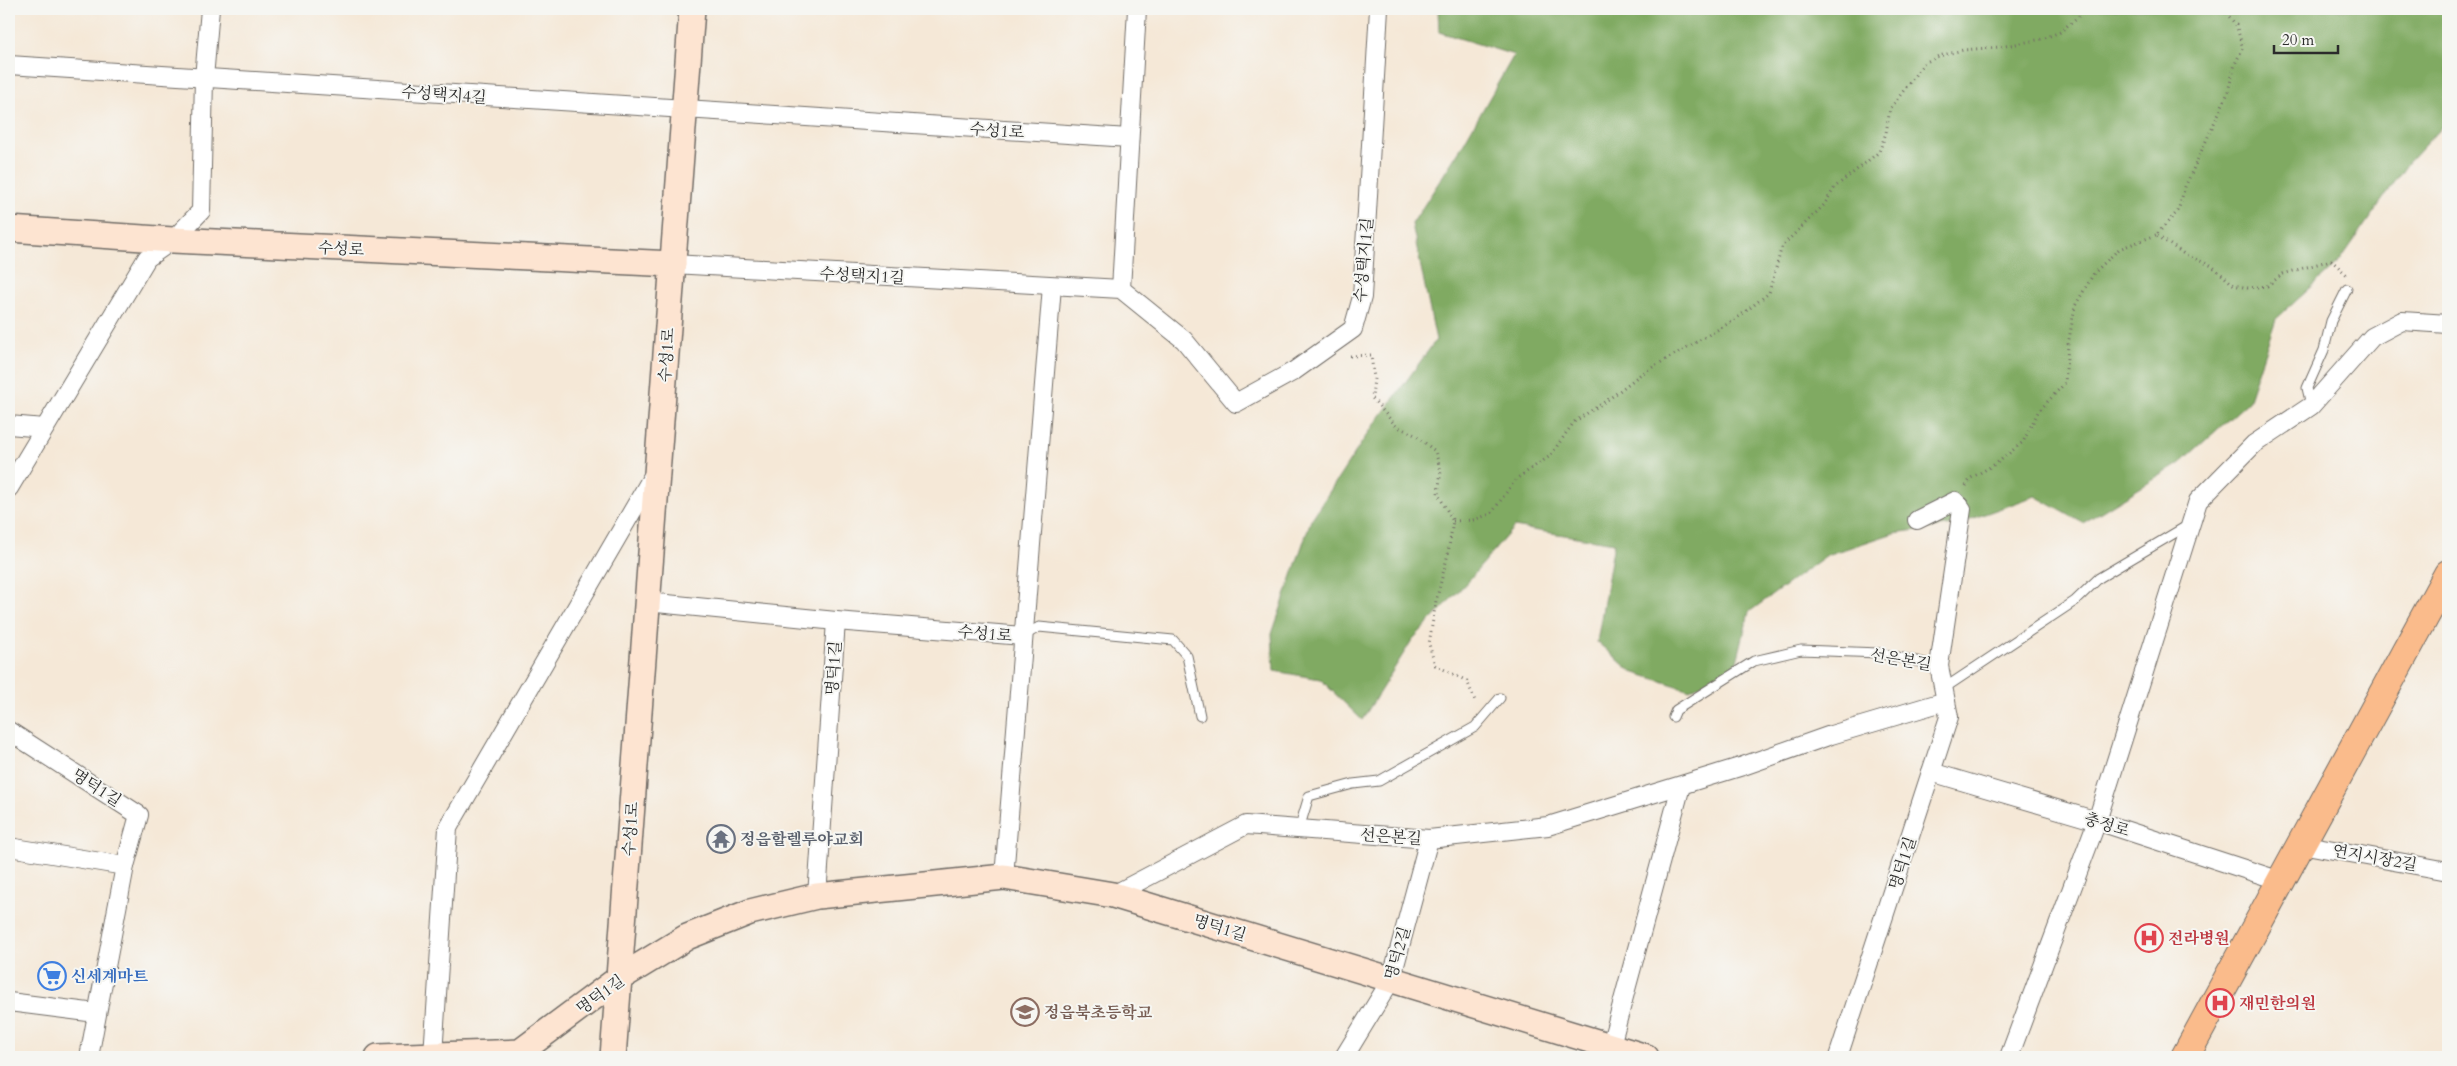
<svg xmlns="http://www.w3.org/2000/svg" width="2457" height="1066" font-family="Cardo,'Noto Serif KR',serif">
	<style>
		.forest { fill: #80aa62; stroke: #566a46 }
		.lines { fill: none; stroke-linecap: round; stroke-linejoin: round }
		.lane-casing { stroke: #726d67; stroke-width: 11 }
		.street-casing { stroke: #726d67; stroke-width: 20 }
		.secondary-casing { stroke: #726d67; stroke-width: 28 }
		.primary-casing { stroke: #726d67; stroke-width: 30 }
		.path { stroke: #726d67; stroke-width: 3; stroke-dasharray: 1 4; stroke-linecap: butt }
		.lane { stroke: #fff; stroke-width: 9 }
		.street { stroke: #fff; stroke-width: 18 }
		.secondary { stroke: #fde4d1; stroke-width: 25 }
		.primary { stroke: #fabb8b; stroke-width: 28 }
		.labels { text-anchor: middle; stroke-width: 4; stroke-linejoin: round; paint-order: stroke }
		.street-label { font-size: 16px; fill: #2b2b2b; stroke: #f6f6f2 }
		.worship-label { font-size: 16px; font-weight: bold; fill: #5b616d; stroke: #f6f6f2; text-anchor: start }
		.health-label { font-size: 16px; font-weight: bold; fill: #be3a42; stroke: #f6f6f2; text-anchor: start }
		.shop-label { font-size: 16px; font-weight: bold; fill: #366cbe; stroke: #f6f6f2; text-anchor: start }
		.education-label { font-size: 16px; font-weight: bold; fill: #785e54; stroke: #f6f6f2; text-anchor: start }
	</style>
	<rect width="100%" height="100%" fill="#f6f6f2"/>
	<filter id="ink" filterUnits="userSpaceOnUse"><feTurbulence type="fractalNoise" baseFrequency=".02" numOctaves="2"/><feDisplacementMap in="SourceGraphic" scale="10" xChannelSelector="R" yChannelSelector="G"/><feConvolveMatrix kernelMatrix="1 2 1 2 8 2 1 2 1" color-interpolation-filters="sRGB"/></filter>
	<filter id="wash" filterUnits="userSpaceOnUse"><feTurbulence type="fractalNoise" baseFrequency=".0096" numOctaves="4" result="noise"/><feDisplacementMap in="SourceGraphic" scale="20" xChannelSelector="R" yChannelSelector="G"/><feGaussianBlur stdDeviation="1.12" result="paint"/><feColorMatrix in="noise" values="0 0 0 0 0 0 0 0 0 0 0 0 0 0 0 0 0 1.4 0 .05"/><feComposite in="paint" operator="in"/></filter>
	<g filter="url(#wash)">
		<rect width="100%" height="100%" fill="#f5e8d7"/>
		<path class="forest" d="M1438 9H2448V120L2408 163 2339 262 2276 319 2248 402 2179 464 2083 523 2035 496 1954 525 1894 533 1827 555 1749 612 1736 666 1690 690 1632 672 1597 642 1614 543 1514 527 1469 580 1412 640 1362 720 1320 679 1274 671 1272 634 1311 520 1364 439 1436 340 1412 224 1462 146 1514 55 1439 32Z"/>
	</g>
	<g filter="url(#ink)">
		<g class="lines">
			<defs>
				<g id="lane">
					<path d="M2311 405 2307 388 2324 350 2331 321 2347 289"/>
					<path d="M1023 636 1039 627 1173 640 1187 656 1200 716"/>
					<path d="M1943 689 2075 601 2099 578 2190 524"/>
					<path d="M1673 717 1676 710 1754 661 1801 650 1879 653 1939 666"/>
					<path d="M1299 829 1309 796 1353 784 1379 781 1475 727 1500 698"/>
				</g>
				<g id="street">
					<path d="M9 65 1129 138"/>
					<path d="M673 264 1121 289 1184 340 1236 403 1294 371 1353 329 1362 297 1379 9"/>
					<path d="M1121 289 1137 9"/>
					<path d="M9 425 44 428"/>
					<path d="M9 488 147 258 173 240 201 211 204 78 210 9"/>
					<path d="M647 602 836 621 1023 636"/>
					<path d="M9 731 139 815 125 866 89 1057"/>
					<path d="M1931 772 2097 821 2281 881"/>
					<path d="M2301 844 2448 871"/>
					<path d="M9 847 125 866"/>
					<path d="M1004 877 1052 286"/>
					<path d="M1113 895 1246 825 1429 839 1548 826 1743 766 1831 735 1946 701"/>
					<path d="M817 896 836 621"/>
					<path d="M9 1002 96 1013"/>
					<path d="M433 1055 448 828 654 474"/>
					<path d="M1608 1056 1681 786"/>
					<path d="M1344 1057 1391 980 1429 839"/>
					<path d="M1838 1057 1949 717 1939 666 1962 509 1955 501 1917 520"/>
					<path d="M2009 1057 2097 821 2198 501 2254 444 2311 406 2372 337 2402 321 2448 324"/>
				</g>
				<g id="secondary">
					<path d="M9 229 173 240 673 264"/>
					<path d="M378 1057 520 1052 618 979 687 937 750 912 817 896 1004 877 1113 895 1646 1057"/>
					<path d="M613 1057 692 9"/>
				</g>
				<path id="primary" d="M2185 1057 2448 574"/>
			</defs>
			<use href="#lane" class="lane-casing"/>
			<use href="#street" class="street-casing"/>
			<use href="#secondary" class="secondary-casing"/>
			<use href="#primary" class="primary-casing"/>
			<g class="path">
				<path d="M2223 9 2236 25 2243 48 2235 64 2227 95 2185 187 2178 211 2156 235 2184 254 2212 266 2234 285 2248 288 2267 286 2283 274 2331 260 2347 275"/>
				<path d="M1350 356 1371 355 1374 378 1372 398 1396 426 1415 435 1435 451 1441 471 1438 494 1453 521 1448 554 1436 601 1429 644 1435 665 1467 681 1476 703"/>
				<path d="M1966 486 1971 478 1997 463 2023 442 2038 412 2065 383 2068 345 2075 306 2094 273 2119 249 2156 235"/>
				<path d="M1453 521 1473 520 1491 514 1516 479 1550 456 1574 422 1609 399 1641 374 1736 319 1769 293 1782 246 1824 205 1835 187 1879 152 1886 133 1890 109 1924 63 1939 56 1963 50 2000 47 2042 39 2060 32 2087 9"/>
			</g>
			<use href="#lane" class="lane"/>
			<use href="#street" class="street"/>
			<use href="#secondary" class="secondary"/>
			<use href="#primary" class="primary"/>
		</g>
	</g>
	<defs>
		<symbol id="temple-ring" viewBox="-11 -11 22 22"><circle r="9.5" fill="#f6f6f2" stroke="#6b7280" stroke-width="1.5"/><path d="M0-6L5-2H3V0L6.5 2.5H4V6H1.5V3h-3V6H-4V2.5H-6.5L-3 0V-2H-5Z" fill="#6b7280"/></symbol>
		<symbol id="hospital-ring" viewBox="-11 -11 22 22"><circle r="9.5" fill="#f6f6f2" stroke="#e0444e" stroke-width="1.5"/><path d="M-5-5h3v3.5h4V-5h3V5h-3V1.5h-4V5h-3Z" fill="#e0444e"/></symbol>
		<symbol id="supermarket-ring" viewBox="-11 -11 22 22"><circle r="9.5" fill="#f6f6f2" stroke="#3f7fe0" stroke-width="1.5"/><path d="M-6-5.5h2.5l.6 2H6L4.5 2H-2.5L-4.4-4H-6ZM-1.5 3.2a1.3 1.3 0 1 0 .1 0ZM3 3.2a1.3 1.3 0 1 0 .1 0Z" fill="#3f7fe0"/></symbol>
		<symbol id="school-ring" viewBox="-11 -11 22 22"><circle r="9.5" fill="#f6f6f2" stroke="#8d6e63" stroke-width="1.5"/><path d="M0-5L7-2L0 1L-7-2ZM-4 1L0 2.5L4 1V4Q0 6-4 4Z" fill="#8d6e63"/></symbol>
	</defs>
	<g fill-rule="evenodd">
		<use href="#temple-ring" x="705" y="823" width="32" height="32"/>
		<use href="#hospital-ring" x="2133" y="922" width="32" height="32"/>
		<use href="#supermarket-ring" x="36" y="960" width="32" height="32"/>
		<use href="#hospital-ring" x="2204" y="987" width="32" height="32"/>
		<use href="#school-ring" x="1009" y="996" width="32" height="32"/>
	</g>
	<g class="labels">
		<g class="street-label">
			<text transform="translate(444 94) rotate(4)" y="6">수성택지4길</text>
			<text transform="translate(997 130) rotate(4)" y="6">수성1로</text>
			<text transform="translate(341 248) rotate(3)" y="6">수성로</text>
			<text transform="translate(1363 260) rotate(-85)" y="6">수성택지1길</text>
			<text transform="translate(862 275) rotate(3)" y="6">수성택지1길</text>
			<text transform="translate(666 355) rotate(-86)" y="6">수성1로</text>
			<text transform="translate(985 633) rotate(5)" y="6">수성1로</text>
			<text transform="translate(1901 659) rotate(10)" y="6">선은본길</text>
			<text transform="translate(833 668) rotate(-86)" y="6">명덕1길</text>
			<text transform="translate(97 787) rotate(33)" y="6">명덕1길</text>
			<text transform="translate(2107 824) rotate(17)" y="6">충정로</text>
			<text transform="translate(630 829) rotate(-86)" y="6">수성1로</text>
			<text transform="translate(1391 836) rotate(4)" y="6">선은본길</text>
			<text transform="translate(2375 857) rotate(10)" y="6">연지시장2길</text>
			<text transform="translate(1902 863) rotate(-72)" y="6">명덕1길</text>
			<text transform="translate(1220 927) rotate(17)" y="6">명덕1길</text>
			<text transform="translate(1397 953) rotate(-74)" y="6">명덕2길</text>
			<text transform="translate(600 994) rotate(-36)" y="6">명덕1길</text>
		</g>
		<g class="worship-label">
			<text x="740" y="845">정읍할렐루야교회</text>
		</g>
		<g class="health-label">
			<text x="2168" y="944">전라병원</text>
			<text x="2239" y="1009">재민한의원</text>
		</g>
		<g class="shop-label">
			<text x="71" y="982">신세계마트</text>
		</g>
		<g class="education-label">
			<text x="1044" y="1018">정읍북초등학교</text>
		</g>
	</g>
	<rect width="2457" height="1066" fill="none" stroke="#f6f6f2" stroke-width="30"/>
	<path d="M2274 45v8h64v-8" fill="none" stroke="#2b2b2b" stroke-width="2.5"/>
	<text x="2282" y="45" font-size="15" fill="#2b2b2b" stroke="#f6f6f2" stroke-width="4" paint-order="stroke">20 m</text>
</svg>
